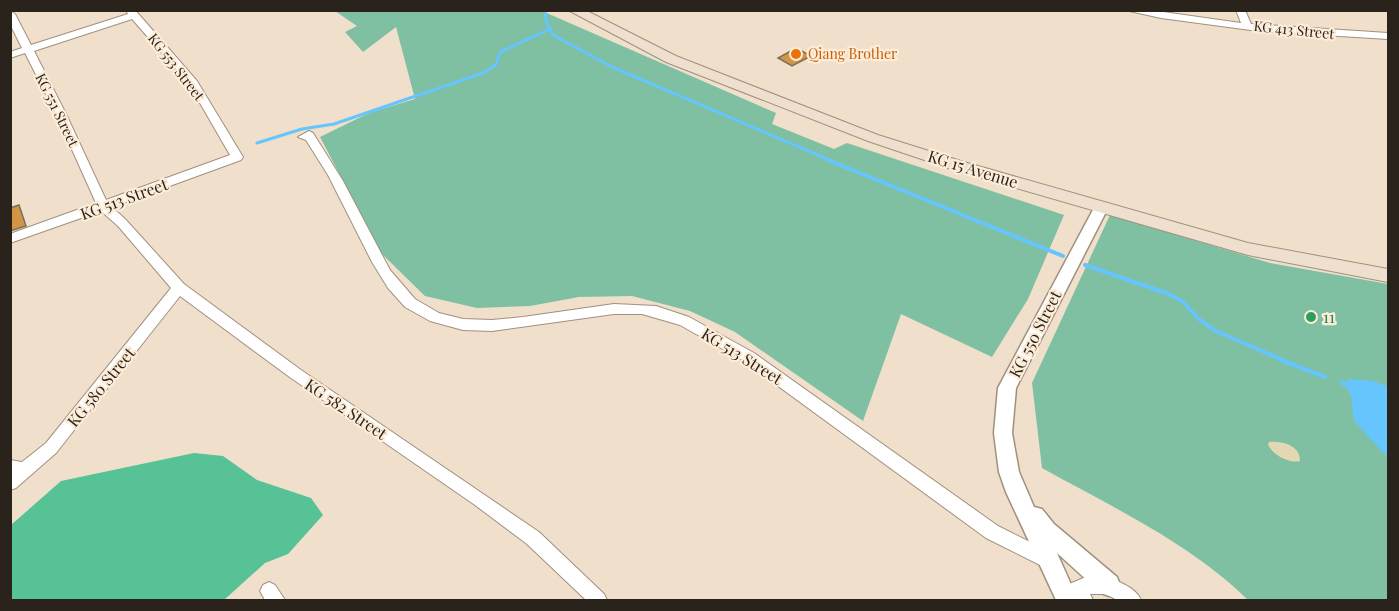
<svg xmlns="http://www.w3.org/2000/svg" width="1399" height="611" font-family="'Playfair Display',serif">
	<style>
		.green { fill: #7ec0a1 }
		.forest { fill: #56c295 }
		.sand { fill: #e2d8b3 }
		.water { fill: #66c5fd }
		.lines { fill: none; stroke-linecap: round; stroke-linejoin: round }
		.stream-far2 { stroke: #66c5fd; stroke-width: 3 }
		.stream-far1 { stroke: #66c5fd; stroke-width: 4 }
		.stream { stroke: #66c5fd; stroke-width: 4.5 }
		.building { fill: #d19644; stroke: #7c6d5c; stroke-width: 1.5 }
		.minor-casing { stroke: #a0917f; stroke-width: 2 }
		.tertiary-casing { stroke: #a0917f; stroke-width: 3 }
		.secondary-casing { stroke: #a0917f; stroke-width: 2 }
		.minor { fill: #fff; fill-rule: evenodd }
		.tertiary { fill: #fff; fill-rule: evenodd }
		.secondary { fill: #eedfce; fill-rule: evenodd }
		.food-dot { fill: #e8710a; stroke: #fcecd8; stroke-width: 2 }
		.leisure-dot { fill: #2e9e5b; stroke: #fcecd8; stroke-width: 2 }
		.labels { text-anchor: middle; stroke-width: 4.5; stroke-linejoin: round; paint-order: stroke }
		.far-street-label { font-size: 14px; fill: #29231c; stroke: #fcecd8 }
		.far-food-label { font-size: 14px; fill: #c56008; stroke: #fcecd8; text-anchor: start }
		.street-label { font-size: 16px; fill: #29231c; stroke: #fcecd8 }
		.leisure-label { font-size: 16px; fill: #27864d; stroke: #fcecd8; text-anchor: start }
	</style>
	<rect width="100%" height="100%" fill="#efdfcb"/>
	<g class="green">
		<path d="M335 11H542L776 113 772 124 834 149 847 143 1064 215 1028 299 992 357 901 314 863 421 735 332 690 311 632 296 579 297 530 306 477 308 425 296 381 253 320 137 369 113 415 99 396 27 363 52 345 32 357 26Z"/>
		<path d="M1110 215 1270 263 1388 284V600H1248C1190 543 1112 507 1042 468L1032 383Z"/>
	</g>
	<path class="forest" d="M194 453 223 456 257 480 311 498 323 515 288 554 265 563 224 600H11V525L61 481Z"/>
	<path class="sand" d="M1269 442C1282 441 1300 445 1300 461 1290 464 1273 455 1268 445Z"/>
	<path class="water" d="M1350 379 1374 381 1388 387V458L1354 421 1351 396 1345 384Z"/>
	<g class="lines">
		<g class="stream-far2">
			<path d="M545 10 546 22 553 35 612 67 832 161"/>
			<path d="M257 143 302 129 334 124 483 73 496 65 500 52 550 29"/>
		</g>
		<g class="stream-far1">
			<path d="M828 160 1063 256"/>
			<path d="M1085 265 1169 294 1183 302 1200 320 1216 331 1285 361"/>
		</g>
		<g class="stream">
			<path d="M1281 360 1325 377"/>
			<path d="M1342 383 1345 384"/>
		</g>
	</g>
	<g class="building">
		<path d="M796 48 811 56 792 66 778 58Z"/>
		<path d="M19 205 26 226 10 231V208Z"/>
	</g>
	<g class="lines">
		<defs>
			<g id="minor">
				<path d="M126 10H135L197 81 243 157 241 160 112 207 126 220 184 284 301 370 539 532 604 594 607 600H586L527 544 475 505 291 378 180 296 56 453 16 488 10 490V460L22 462 46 443 171 288 118 226 101 211 10 243V234L96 203 56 114 25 53 10 58V52L22 48 10 24V11L15 14 31 45 128 14ZM132 19 189 84 230 155 106 200 66 114 34 51Z"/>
				<path d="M1125 10H1149L1241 23 1236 10H1245L1251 24 1388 33V39L1258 31 1161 18Z"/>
				<path d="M309 131 313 133 343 181 390 270 415 299 439 313 463 319 492 320 523 317 614 304 656 306 689 317 754 353 998 526 1056 555 1059 561 1056 567 1050 569 1044 567 986 538 744 361 680 325 642 314H614L492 331 463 330 430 321 405 307 388 288 372 262 328 175 306 140 298 137Z"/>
				<path d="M1100 576C1114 579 1136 587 1141 600H1117L1106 594H1090L1093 600H1060L1057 594 1060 588 1086 577Z"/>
				<path d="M269 582 275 585 285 600H265L260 591 263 585Z"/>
			</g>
			<path id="tertiary" d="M1101 203 1108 208 1016 388 1012 433 1019 472 1034 507 1042 509 1054 524 1117 577 1120 585 1117 593 1109 596 1101 593 1057 553 1078 600H1056L1006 492 999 472 994 433 998 388 1094 208Z"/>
			<path id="secondary" d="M568 10H585L676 56 878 135 964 162 1248 243 1388 269V282L1248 255 954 170 868 141 666 62Z"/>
		</defs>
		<use href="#minor" class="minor-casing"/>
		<use href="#tertiary" class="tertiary-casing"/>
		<use href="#secondary" class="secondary-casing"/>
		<use href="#minor" class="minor"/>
		<use href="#tertiary" class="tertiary"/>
		<use href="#secondary" class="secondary"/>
	</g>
	<circle class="food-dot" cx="796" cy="54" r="6"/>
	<circle class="leisure-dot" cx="1311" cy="317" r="6"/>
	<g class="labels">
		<g class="far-street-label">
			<text transform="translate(1294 30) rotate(6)" y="5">KG 413 Street</text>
			<text transform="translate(176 67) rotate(52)" y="5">KG 553 Street</text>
			<text transform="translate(57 110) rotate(64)" y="5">KG 551 Street</text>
		</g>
		<g class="far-food-label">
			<text x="808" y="59">Qiang Brother</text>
		</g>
		<g class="street-label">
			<text transform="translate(973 169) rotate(17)" y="6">KG 15 Avenue</text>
			<text transform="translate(124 199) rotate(-20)" y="6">KG 513 Street</text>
			<text transform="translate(1035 334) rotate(-63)" y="6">KG 550 Street</text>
			<text transform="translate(742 356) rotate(32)" y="6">KG 513 Street</text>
			<text transform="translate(101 387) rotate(-51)" y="6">KG 580 Street</text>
			<text transform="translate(346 409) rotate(34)" y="6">KG 582 Street</text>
		</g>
		<g class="leisure-label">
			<text x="1323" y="323">11</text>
		</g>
	</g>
	<rect width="1399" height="611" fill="none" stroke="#29231c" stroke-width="24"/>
</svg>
